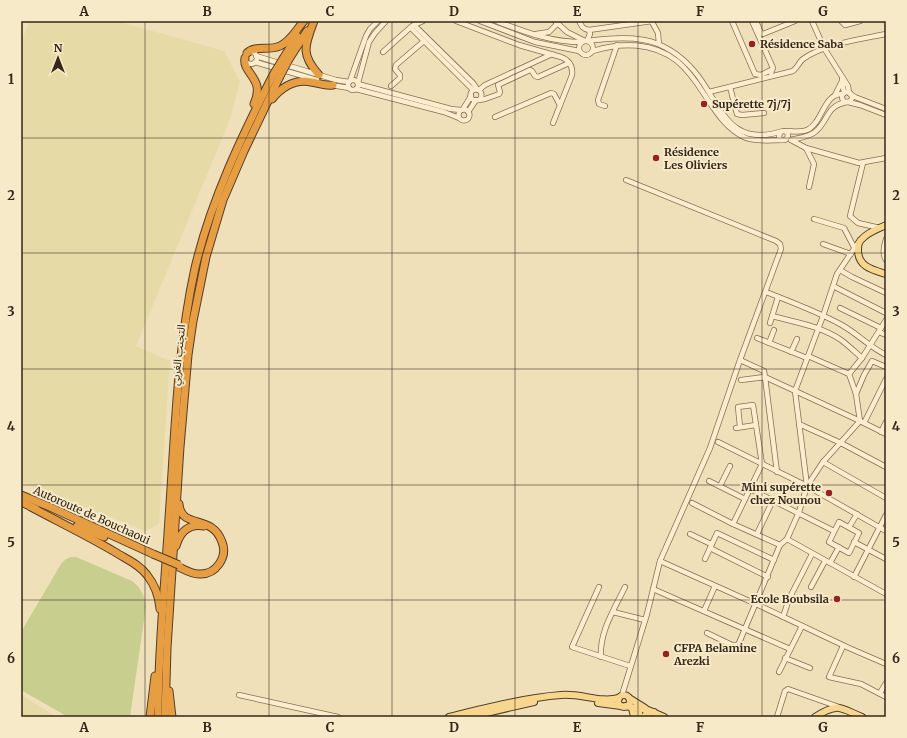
<svg xmlns="http://www.w3.org/2000/svg" width="907" height="738" font-family="Merriweather,'Noto Sans Arabic',serif">
	<style>
		.farmland { fill: #e6dba7 }
		.green { fill: #c7ce8e }
		.lines { fill: none; stroke-linecap: round; stroke-linejoin: round }
		.minor-casing { stroke: #876f53; stroke-width: 6 }
		.major-casing { stroke: #543d29; stroke-width: 8 }
		.highway-casing { stroke: #543d29; stroke-width: 9 }
		.minor { stroke: #fbedcd; stroke-width: 4.5 }
		.major { stroke: #f7d68d; stroke-width: 6 }
		.highway { stroke: #e79e42; stroke-width: 7 }
		.highway-bridge-casing { stroke: #543d29; stroke-width: 9; stroke-linecap: butt }
		.highway-bridge { stroke: #e79e42; stroke-width: 7 }
		.grid { fill: none; stroke: #352719; stroke-width: 1; stroke-opacity: 0.55 }
		.poi-dot { fill: #9a2021; stroke: #f7eac9; stroke-width: 1.5 }
		.labels { text-anchor: middle; stroke-width: 4; stroke-linejoin: round; paint-order: stroke }
		.poi-label { font-size: 11px; font-weight: bold; fill: #352719; stroke: #f7eac9; text-anchor: start }
		.street-label { font-size: 11px; fill: #352719; stroke: #f7eac9 }
		.neatline { fill: none; stroke: #352719; stroke-width: 1.5 }
		.grid-label { font-size: 13px; text-anchor: middle; font-weight: bold; fill: #352719 }
	</style>
	<rect width="100%" height="100%" fill="#f0e0ba"/>
	<g class="farmland">
		<path d="M30 21H117L224 51 240 82 230 119 136 346 170 361 159 524 146 531 21 482V42Z"/>
		<path d="M21 695 57 717H21Z"/>
	</g>
	<path class="green" d="M71 557H76L132 581C141 588 144 595 146 606L130 717H68L21 690V632L61 564 66 559Z"/>
	<g class="lines">
		<defs>
			<g id="minor">
				<path d="M456 21 519 45 561 57C569 60 573 66 572 75L553 123"/>
				<path d="M480 21 535 42 579 51"/>
				<path d="M496 21C525 32 550 42 582 42"/>
				<path d="M555 21 567 32 585 41"/>
				<path d="M579 21C582 27 583 29 589 30L652 21"/>
				<path d="M732 21 755 74 761 75 771 70"/>
				<path d="M752 21 773 68 771 73"/>
				<path d="M756 21 761 33 763 34 795 21"/>
				<path d="M812 21 824 48 848 86 849 93"/>
				<path d="M841 21 845 25 860 21"/>
				<path d="M652 22 658 33 659 44"/>
				<path d="M414 25 473 83 477 89"/>
				<path d="M411 28 473 90"/>
				<path d="M536 34 549 32 557 24"/>
				<circle cx="586" cy="48" r="7"/>
				<path d="M587 41 590 34 589 30"/>
				<path d="M588 41C609 38 639 36 658 44 677 52 692 66 703 83 725 117 735 146 783 131 788 131 790 136 785 140H781L779 137 780 132 783 131"/>
				<path d="M593 51C621 42 653 42 677 61 688 70 697 83 704 94 716 112 726 129 746 138 757 142 771 140 783 140"/>
				<path d="M383 52 412 26 423 21"/>
				<circle cx="251" cy="58" r="6"/>
				<path d="M256 56 336 80 349 82"/>
				<path d="M255 62 317 80"/>
				<path d="M842 79 844 93"/>
				<circle cx="353" cy="85" r="5"/>
				<path d="M350 81 366 36 370 29 378 21"/>
				<path d="M358 83 369 42 375 33 386 21"/>
				<path d="M358 84 451 109 461 110"/>
				<path d="M331 85 349 88"/>
				<path d="M391 86 400 78V75L395 69 396 65 424 41"/>
				<path d="M730 87 737 114 742 115 764 113"/>
				<path d="M356 89 444 112 459 118"/>
				<circle cx="476" cy="95" r="5.5"/>
				<path d="M479 90 485 85 552 54"/>
				<path d="M709 92 793 71C798 67 799 62 803 59 823 44 862 39 886 34"/>
				<circle cx="847" cy="97" r="5"/>
				<path d="M850 94 855 97 886 109"/>
				<path d="M835 95 842 81"/>
				<path d="M479 100 485 99 499 94 500 92 498 85 530 70 532 71 535 76 538 77 569 63"/>
				<path d="M848 102 860 105 886 115"/>
				<path d="M605 106 599 104 598 100 617 45"/>
				<path d="M463 109 471 96"/>
				<circle cx="464" cy="115" r="5.5"/>
				<path d="M468 112 476 100"/>
				<path d="M495 117 551 93 554 94 560 105"/>
				<path d="M785 131C792 131 800 133 807 130 823 123 823 93 843 94"/>
				<path d="M791 140 806 148 859 163 886 158"/>
				<path d="M791 140C798 138 809 137 815 132 829 121 825 106 847 102"/>
				<path d="M806 148 814 164 809 187"/>
				<path d="M863 163 850 216 858 223 880 228"/>
				<path d="M814 219 844 228 855 249"/>
				<path d="M886 239C884 246 882 254 886 260"/>
				<path d="M823 244 851 254"/>
				<path d="M840 270 852 277 886 293"/>
				<path d="M833 286 886 313"/>
				<path d="M766 292C791 302 816 311 840 324 857 333 868 346 886 355"/>
				<path d="M840 308 881 328"/>
				<path d="M772 316C794 322 821 326 841 340 848 345 855 352 862 358"/>
				<path d="M770 323 778 297"/>
				<path d="M879 332 886 335"/>
				<path d="M757 338 807 358"/>
				<path d="M769 343 774 330"/>
				<path d="M791 352 797 339"/>
				<path d="M740 360 764 371 765 377 860 421 886 434"/>
				<path d="M849 374 862 358 886 320"/>
				<path d="M741 380 765 377 777 472"/>
				<path d="M856 394 864 375 872 361 886 367"/>
				<path d="M864 423 886 379"/>
				<path d="M799 424 841 443 886 467"/>
				<path d="M736 428 756 425"/>
				<path d="M881 432 886 422"/>
				<path d="M718 442 807 486 886 531"/>
				<path d="M823 462 886 498"/>
				<path d="M709 481 745 499"/>
				<path d="M720 486 730 466"/>
				<path d="M807 486 823 462 860 421 856 394 849 374 808 356"/>
				<path d="M750 489 834 531"/>
				<path d="M692 503 733 524 780 545"/>
				<path d="M839 522 859 533 849 553 829 542Z"/>
				<path d="M733 524 762 464 753 405 738 407 740 427"/>
				<path d="M849 527 857 514"/>
				<path d="M690 534 711 544"/>
				<path d="M757 534 773 500"/>
				<path d="M787 539 799 512 807 486 795 391 823 316 837 274 858 243"/>
				<path d="M854 542 886 559"/>
				<path d="M710 548 768 577"/>
				<path d="M705 559 717 533 774 560"/>
				<path d="M660 561 756 604 849 648 886 664"/>
				<path d="M830 563 839 547"/>
				<path d="M854 577 886 515"/>
				<path d="M599 587 572 647 630 666"/>
				<path d="M811 587 825 561"/>
				<path d="M653 589 790 649"/>
				<path d="M704 611 715 586"/>
				<path d="M613 612 645 620"/>
				<path d="M783 617 789 599 812 554"/>
				<path d="M707 633 732 645H737L739 643 780 545 787 539 886 594"/>
				<path d="M843 646 829 677 861 684 886 697"/>
				<path d="M601 657C599 632 615 608 625 587"/>
				<path d="M785 658 810 668"/>
				<path d="M779 672 802 626"/>
				<path d="M880 693 886 683"/>
				<path d="M239 695 338 717"/>
				<path d="M622 695 647 614 660 561 710 448 740 360 781 249 780 244 776 241 626 180"/>
				<path d="M777 717 785 691 788 689 839 707"/>
			</g>
			<g id="major">
				<path d="M886 225C878 229 868 232 862 239 859 241 858 246 858 250 858 267 873 270 886 274"/>
				<circle cx="624" cy="701" r="6"/>
				<path d="M629 698 645 708"/>
				<path d="M598 703 621 706"/>
				<path d="M625 706 648 710 664 717"/>
				<path d="M632 708 634 717"/>
				<path d="M449 717C486 708 523 698 561 695 581 693 599 703 619 698"/>
				<path d="M469 717 534 702"/>
				<path d="M639 717V707"/>
				<path d="M644 717 646 714 654 712"/>
				<path d="M815 717C838 702 840 708 862 717"/>
			</g>
			<g id="highway">
				<path d="M314 21C305 45 300 54 319 75"/>
				<path d="M247 53C255 45 269 51 280 46 291 41 296 30 304 21"/>
				<path d="M284 57 297 36"/>
				<path d="M245 58C242 74 266 78 254 104"/>
				<path d="M289 59 307 31"/>
				<path d="M272 99C282 87 295 79 311 82 318 83 325 86 333 85"/>
				<path d="M21 495 50 507 153 554"/>
				<path d="M21 502 36 509"/>
				<path d="M31 507C59 522 88 536 115 552 126 559 139 564 147 575 155 585 159 596 160 609"/>
				<path d="M77 526 104 537"/>
				<path d="M176 546C180 532 189 523 204 526"/>
				<path d="M179 567C185 570 192 574 199 574 216 575 228 557 222 542 212 513 181 530 179 504"/>
				<path d="M169 691 172 717"/>
				<path d="M150 717 155 676"/>
				<path d="M158 717C158 651 165 584 169 518 175 435 177 350 195 268 211 200 242 136 273 75"/>
				<path d="M165 717 167 648 180 447 188 355 193 321 206 257 223 200 244 151 279 78"/>
			</g>
		</defs>
		<use href="#minor" class="minor-casing"/>
		<use href="#major" class="major-casing"/>
		<use href="#highway" class="highway-casing"/>
		<use href="#minor" class="minor"/>
		<use href="#major" class="major"/>
		<use href="#highway" class="highway"/>
		<defs>
			<g id="highway-bridge">
				<path d="M273 75 284 57"/>
				<path d="M279 78 289 59"/>
				<path d="M153 554 179 565"/>
			</g>
		</defs>
		<use href="#highway-bridge" class="highway-bridge-casing"/>
		<use href="#highway-bridge" class="highway-bridge"/>
	</g>
	<path class="grid" d="M145 21V717M269 21V717M392 21V717M515 21V717M638 21V717M762 21V717M21 138H886M21 253H886M21 369H886M21 485H886M21 600H886"/>
	<g class="poi-dot">
		<circle cx="752" cy="44" r="4"/>
		<circle cx="704" cy="104" r="4"/>
		<circle cx="656" cy="158" r="4"/>
		<circle cx="829" cy="493" r="4"/>
		<circle cx="837" cy="599" r="4"/>
		<circle cx="666" cy="654" r="4"/>
	</g>
	<g class="labels">
		<g class="poi-label">
			<text x="760" y="48">Résidence Saba</text>
			<text x="712" y="108">Supérette 7j/7j</text>
			<text x="664" y="156">Résidence<tspan x="664" dy="13">Les Oliviers</tspan></text>
			<text x="821" y="491" text-anchor="end">Mini supérette<tspan x="821" dy="13">chez Nounou</tspan></text>
			<text x="829" y="603" text-anchor="end">Ecole Boubsila</text>
			<text x="674" y="652">CFPA Belamine<tspan x="674" dy="13">Arezki</tspan></text>
		</g>
		<g class="street-label">
			<text transform="translate(178 355) rotate(-84)" y="4">التجنب الغربي</text>
			<text transform="translate(92 515) rotate(24)" y="4">Autoroute de Bouchaoui</text>
		</g>
	</g>
	<rect width="907" height="738" fill="none" stroke="#f7eac9" stroke-width="44"/>
	<g transform="translate(58 58)" stroke="#f7eac9" stroke-width="3" paint-order="stroke">
	<path d="M0-3L7 15L0 10L-7 15Z" fill="#352719"/>
	<text y="-6" font-size="11" font-weight="bold" text-anchor="middle" fill="#352719">N</text>
	</g>
	<rect x="22" y="22" width="863" height="694" class="neatline"/>
	<g class="grid-label">
		<text x="84" y="16">A</text>
		<text x="207" y="16">B</text>
		<text x="330" y="16">C</text>
		<text x="454" y="16">D</text>
		<text x="577" y="16">E</text>
		<text x="700" y="16">F</text>
		<text x="823" y="16">G</text>
		<text x="11" y="84">1</text>
		<text x="896" y="84">1</text>
		<text x="11" y="200">2</text>
		<text x="896" y="200">2</text>
		<text x="11" y="316">3</text>
		<text x="896" y="316">3</text>
		<text x="11" y="431">4</text>
		<text x="896" y="431">4</text>
		<text x="11" y="547">5</text>
		<text x="896" y="547">5</text>
		<text x="11" y="663">6</text>
		<text x="896" y="663">6</text>
		<text x="84" y="732">A</text>
		<text x="207" y="732">B</text>
		<text x="330" y="732">C</text>
		<text x="454" y="732">D</text>
		<text x="577" y="732">E</text>
		<text x="700" y="732">F</text>
		<text x="823" y="732">G</text>
	</g>
</svg>
